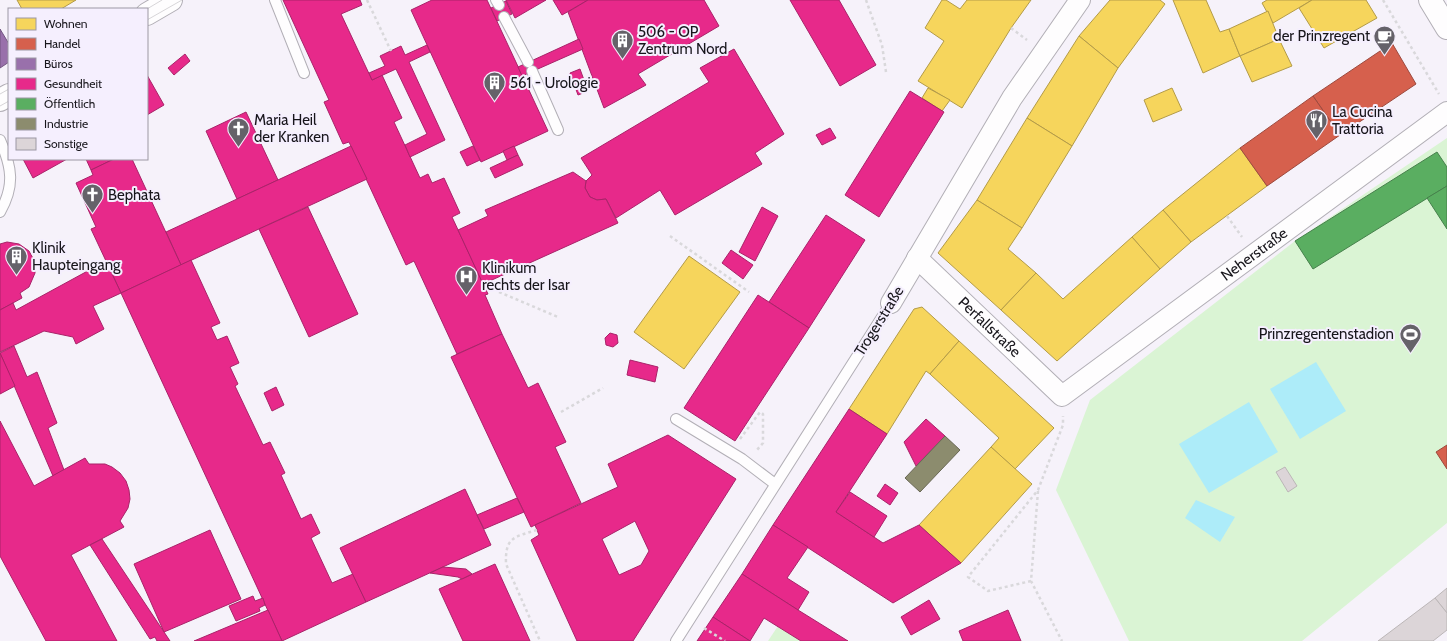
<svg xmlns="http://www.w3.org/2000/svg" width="1447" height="641" font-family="Cabin,sans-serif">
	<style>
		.green { fill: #daf4d4 }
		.water { fill: #adecf9 }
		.homes { fill: #f6d55c; stroke: #b39b48 }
		.shops { fill: #d6604d; stroke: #9d4a3e }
		.offices { fill: #9970ab; stroke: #725580 }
		.health { fill: #e7298a; stroke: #a92369; fill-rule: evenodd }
		.public { fill: #5aae61; stroke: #46804c }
		.industry { fill: #8c8c6e; stroke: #696855 }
		.building { fill: #dcd5d8; stroke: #bbb6b7 }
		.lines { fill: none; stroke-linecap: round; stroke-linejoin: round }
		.lane-casing { stroke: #b2afb6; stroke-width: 12 }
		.street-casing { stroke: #b2afb6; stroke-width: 22 }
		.secondary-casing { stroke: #b2afb6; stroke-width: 24 }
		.path { stroke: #d9d8db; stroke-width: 2.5; stroke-dasharray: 3 3; stroke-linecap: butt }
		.lane { stroke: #fefdfe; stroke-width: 10 }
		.street { stroke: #fefdfe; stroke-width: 20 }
		.secondary { stroke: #fefdfe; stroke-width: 22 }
		.tram { stroke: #d7d5d8; stroke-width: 1 }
		.labels { text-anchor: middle; stroke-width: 4; stroke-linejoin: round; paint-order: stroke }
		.poi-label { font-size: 15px; fill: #17151b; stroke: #f5effe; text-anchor: start }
		.street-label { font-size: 15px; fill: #17151b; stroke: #f5effe }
	</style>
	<rect width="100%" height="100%" fill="#f6f2fa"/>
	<g class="green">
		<path d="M1447 138V523L1302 641H1129L1056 490 1090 400 1295 241Z"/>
		<path d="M778 626 801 641H768Z"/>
	</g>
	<g class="water">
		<path d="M1316 362 1346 411 1300 439 1270 389Z"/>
		<path d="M1249 402 1278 452 1209 493 1179 444Z"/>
		<path d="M1196 500 1235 517 1220 542 1185 518Z"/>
	</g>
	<g class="homes">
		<path d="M17 0H76L61 9H22Z"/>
		<path d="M942 0H946L960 9 967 0H1031L1011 28 962 108 918 81 944 41 925 28Z"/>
		<path d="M1110 0H1160L1165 4 1118 68 1079 36Z"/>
		<path d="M1173 0H1206L1220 32 1229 29 1240 56 1203 73Z"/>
		<path d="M1267 0H1312L1273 23 1262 3Z"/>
		<path d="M1312 0H1366L1377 18 1324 48 1299 8Z"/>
		<path d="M1268 11 1279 39 1240 56 1229 29Z"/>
		<path d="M1079 36 1118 68 1072 146 1027 118Z"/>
		<path d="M1279 39 1292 66 1252 82 1240 56Z"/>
		<path d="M928 88 950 100 942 111 922 98Z"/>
		<path d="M1172 88 1182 110 1153 122 1144 100Z"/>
		<path d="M1027 118 1072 146 1022 228 977 200Z"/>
		<path d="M1240 148 1267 186 1191 242 1163 210Z"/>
		<path d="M977 200 1022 228 1008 249 1036 273 1001 310 938 253Z"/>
		<path d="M1163 210 1191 242 1160 269 1132 237Z"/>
		<path d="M1132 237 1160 269 1057 361 1001 310 1036 273 1063 299Z"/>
		<path d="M689 256 740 292 684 369 634 332Z"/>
		<path d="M922 307 959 341 930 374 926 371 887 434 849 409 914 309Z"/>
		<path d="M959 341 1054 428 1015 469 991 447 999 438 930 374Z"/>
		<path d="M991 447 1032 484 961 563 919 525Z"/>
	</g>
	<g class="shops">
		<path d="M1392 43 1416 84 1340 135 1313 96Z"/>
		<path d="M1313 96 1340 135 1267 186 1240 148Z"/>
		<path d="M1447 445V469L1436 452Z"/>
	</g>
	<path class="offices" d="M0 29 9 44V62L0 68Z"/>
	<g class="health">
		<path d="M283 0H360L362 5 341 14 372 80 382 75 402 118 394 122 420 178 428 174 432 183 444 178 460 213 452 217 488 294 485 295 502 334 457 354 414 261 406 265 349 142 343 144 324 102 329 100Z"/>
		<path d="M432 0H487L548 131 481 162 411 10Z"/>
		<path d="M506 0H546L515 18Z"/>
		<path d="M553 0H588L562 15Z"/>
		<path d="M588 0H704L719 26 638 74 646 85 604 108 568 12Z"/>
		<path d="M790 0H839L876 65 840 86Z"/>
		<path d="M506 1 512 14 497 21 491 8Z"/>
		<path d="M579 39 583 49 522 76 518 67Z"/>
		<path d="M427 45 430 52 409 62 445 140 410 157 405 145 427 134 396 69 372 80 369 73 385 66 380 56 401 46 405 55Z"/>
		<path d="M734 49 784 134 755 153 762 164 675 215 660 190 616 218 606 199 597 200 590 197 585 188 586 181 592 175 581 158 709 82 700 68Z"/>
		<path d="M185 54 190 61 174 75 168 68Z"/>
		<path d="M580 69 588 91 578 95 570 73Z"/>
		<path d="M147 75 164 105 147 115Z"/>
		<path d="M910 91 944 112 879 217 845 195Z"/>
		<path d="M246 112 278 180 237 199 206 131Z"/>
		<path d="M830 128 836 138 822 145 816 135Z"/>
		<path d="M351 146 367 179 181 265 166 232Z"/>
		<path d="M473 146 480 160 467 166 460 152Z"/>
		<path d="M514 146 518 155 507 160 503 151Z"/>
		<path d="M518 155 523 165 495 178 490 168Z"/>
		<path d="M23 159H67L33 178Z"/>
		<path d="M86 159H114L91 170Z"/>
		<path d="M114 159H132L181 265 121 293 91 229 96 227 76 183 93 175 91 170Z"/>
		<path d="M573 172 586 181 585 188 590 197 597 200 606 199 618 223 483 284 458 230 488 216 485 210Z"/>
		<path d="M308 207 358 314 309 337 259 229Z"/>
		<path d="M762 207 778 216 755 261 739 252Z"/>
		<path d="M826 215 865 240 809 328 769 302Z"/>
		<path d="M7 242 19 244 29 251 35 262V273L29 287 20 293 22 298 0 310V244Z"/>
		<path d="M731 250 753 265 743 279 722 263Z"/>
		<path d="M191 260 220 323 211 327 217 340 227 336 239 363 230 367 238 384 235 386 263 445 270 442 285 473 281 475 301 519 311 514 320 533 311 538 332 583 353 574 366 602 282 641 121 293Z"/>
		<path d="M106 261 121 293 93 306 104 329 76 344 73 337 44 331 0 352V310L13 303 16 310Z"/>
		<path d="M758 295 809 328 735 441 684 408Z"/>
		<path d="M610 333 617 335 618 343 613 347 606 345 605 338Z"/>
		<path d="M502 334 528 388 538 383 566 442 555 447 581 503 531 527 451 357Z"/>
		<path d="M14 346 27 377 37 372 57 423 48 428 64 470 53 476 0 353Z"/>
		<path d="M0 353 15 386 0 394Z"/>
		<path d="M630 360 658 367 655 382 627 375Z"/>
		<path d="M276 387 284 405 272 411 264 393Z"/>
		<path d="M849 409 887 434 836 512 883 543 919 525 961 563 893 603 773 525Z"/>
		<path d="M926 419 945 436 916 466 904 442Z"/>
		<path d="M0 421 34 486 85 458 89 464H105L112 467 120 473 126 481 129 490 130 499 128 508 120 521 124 527 71 555 117 641H46L0 556Z"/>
		<path d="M668 435 736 479 633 641H577L531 540 539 535 535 525 618 487 608 464ZM635 521 649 551 641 565 619 575 602 539Z"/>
		<path d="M885 484 898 493 890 505 877 496Z"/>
		<path d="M465 489 491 545 366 602 340 548Z"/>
		<path d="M850 492 887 516 874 537 836 512Z"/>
		<path d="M517 498 524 512 484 529 477 515Z"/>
		<path d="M773 525 808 547 787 578 809 592 798 610 742 574Z"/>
		<path d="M210 530 241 599 164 632 134 564Z"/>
		<path d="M102 539 170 641H157L155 637 150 639 90 545Z"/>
		<path d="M495 564 530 641H463L439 589Z"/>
		<path d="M443 567 466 569 472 574 462 579 458 577 430 573Z"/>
		<path d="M742 574 798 610 848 641H801L764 618 750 641 713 617Z"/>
		<path d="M253 596 255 601 263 598 265 605 259 608 260 611 236 621 229 606Z"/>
		<path d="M929 600 940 619 911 635 901 617Z"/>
		<path d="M268 610 282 641H194Z"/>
		<path d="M1008 610 1021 641H963L959 631Z"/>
		<path d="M713 617 750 641H697Z"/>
	</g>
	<g class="public">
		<path d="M1437 152 1447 167V186L1313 269 1295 241Z"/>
		<path d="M1447 186V229L1427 198Z"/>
	</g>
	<path class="industry" d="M945 436 960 450 920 492 905 478Z"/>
	<g class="building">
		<path d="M1285 467 1297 486 1288 492 1276 472Z"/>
		<path d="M1447 588V613L1435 598Z"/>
		<path d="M1435 598 1447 613V630L1433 641H1378Z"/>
	</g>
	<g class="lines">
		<defs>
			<g id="lane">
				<path d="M275 0 304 73"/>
				<path d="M496 0 499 5"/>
				<path d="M504 17 528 62"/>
				<path d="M532 71 558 130"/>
				<path d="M0 140C12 167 15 186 0 212"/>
				<path d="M676 419 742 459 775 484"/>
				<path d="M676 641 891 303"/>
			</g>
			<g id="street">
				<path id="s1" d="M917 258 1062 396 1447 112"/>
				<path d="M891 303 1012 98 1080 0"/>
			</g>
			<g id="secondary">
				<path d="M1430 0 1447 28"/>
				<path d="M147 14 171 0"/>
				<path d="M0 100 9 95"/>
			</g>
		</defs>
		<use href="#lane" class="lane-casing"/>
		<use href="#street" class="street-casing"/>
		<use href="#secondary" class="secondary-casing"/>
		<g class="path">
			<path d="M367 0 391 51"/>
			<path d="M866 0 882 45 886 72"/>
			<path d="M1383 0 1439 94"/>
			<path d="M1011 28 1027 40"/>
			<path d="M1227 216 1242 237"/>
			<path d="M670 236 749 292"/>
			<path d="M499 292 558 317"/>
			<path d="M561 412 603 388"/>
			<path d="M740 439 760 412 763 414V443L757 450"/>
			<path d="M1038 491 1031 581 1062 641"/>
			<path d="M537 530C514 537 505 537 506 564L540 641"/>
			<path d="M1031 581 988 591 968 577 1038 490 1063 425V416"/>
			<path d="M704 628 725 641"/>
		</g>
		<use href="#lane" class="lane"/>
		<use href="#street" class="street"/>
		<use href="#secondary" class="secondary"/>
		<g class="tram">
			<path d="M147 9 162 0"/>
			<path d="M147 20 182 0"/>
			<path d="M0 94 9 89"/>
			<path d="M0 106 9 101"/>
		</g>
	</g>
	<defs>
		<symbol id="cafe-pin" viewBox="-11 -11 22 30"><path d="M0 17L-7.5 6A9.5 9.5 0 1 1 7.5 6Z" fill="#656269" stroke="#f5effe"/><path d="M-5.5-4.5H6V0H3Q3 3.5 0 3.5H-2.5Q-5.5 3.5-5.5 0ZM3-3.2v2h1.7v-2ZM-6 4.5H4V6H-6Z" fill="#fff"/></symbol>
		<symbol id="building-pin" viewBox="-11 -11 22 30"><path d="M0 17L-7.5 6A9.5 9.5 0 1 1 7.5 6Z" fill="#656269" stroke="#f5effe"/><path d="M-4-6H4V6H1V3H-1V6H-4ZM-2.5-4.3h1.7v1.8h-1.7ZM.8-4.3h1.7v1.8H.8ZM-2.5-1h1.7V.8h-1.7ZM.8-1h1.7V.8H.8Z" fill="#fff"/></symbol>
		<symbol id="restaurant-pin" viewBox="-11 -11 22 30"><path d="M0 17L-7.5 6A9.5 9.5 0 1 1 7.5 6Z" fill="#656269" stroke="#f5effe"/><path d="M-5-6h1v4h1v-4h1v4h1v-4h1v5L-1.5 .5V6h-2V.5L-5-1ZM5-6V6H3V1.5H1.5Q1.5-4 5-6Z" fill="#fff"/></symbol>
		<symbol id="church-pin" viewBox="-11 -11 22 30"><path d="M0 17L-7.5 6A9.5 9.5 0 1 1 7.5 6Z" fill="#656269" stroke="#f5effe"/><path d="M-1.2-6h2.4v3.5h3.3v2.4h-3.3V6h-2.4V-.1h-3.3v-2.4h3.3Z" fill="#fff"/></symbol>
		<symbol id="hospital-pin" viewBox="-11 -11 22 30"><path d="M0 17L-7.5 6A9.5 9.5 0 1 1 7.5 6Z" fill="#656269" stroke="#f5effe"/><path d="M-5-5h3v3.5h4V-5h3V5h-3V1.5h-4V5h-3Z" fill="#fff"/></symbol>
		<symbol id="stadium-pin" viewBox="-11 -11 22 30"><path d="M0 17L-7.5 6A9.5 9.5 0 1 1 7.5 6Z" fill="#656269" stroke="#f5effe"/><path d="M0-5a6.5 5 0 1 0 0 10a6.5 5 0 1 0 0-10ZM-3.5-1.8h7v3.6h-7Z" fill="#fff"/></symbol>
	</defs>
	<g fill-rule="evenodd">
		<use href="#cafe-pin" x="1372" y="24" width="25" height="34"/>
		<use href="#building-pin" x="610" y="28" width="25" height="34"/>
		<use href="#building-pin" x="482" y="70" width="25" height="34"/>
		<use href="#restaurant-pin" x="1304" y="108" width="25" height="34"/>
		<use href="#church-pin" x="226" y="116" width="25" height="34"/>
		<use href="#church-pin" x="80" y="182" width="25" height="34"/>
		<use href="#building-pin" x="4" y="244" width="25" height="34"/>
		<use href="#hospital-pin" x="454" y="264" width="25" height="34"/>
		<use href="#stadium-pin" x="1398" y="322" width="25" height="34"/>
	</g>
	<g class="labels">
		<g class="poi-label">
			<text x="638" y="37">506 - OP<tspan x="638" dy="17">Zentrum Nord</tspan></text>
			<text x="1370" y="41" text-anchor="end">der Prinzregent</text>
			<text x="510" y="88">561 - Urologie</text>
			<text x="1332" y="117">La Cucina<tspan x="1332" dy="17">Trattoria</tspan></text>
			<text x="254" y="125">Maria Heil<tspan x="254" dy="17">der Kranken</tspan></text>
			<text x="108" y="200">Bephata</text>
			<text x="32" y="253">Klinik<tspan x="32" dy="17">Haupteingang</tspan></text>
			<text x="482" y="273">Klinikum<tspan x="482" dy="17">rechts der Isar</tspan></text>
			<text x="1394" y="339" text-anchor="end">Prinzregentenstadion</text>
		</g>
		<g class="street-label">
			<text dy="5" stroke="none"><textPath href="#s1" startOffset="439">Neherstraße</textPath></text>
			<text transform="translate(879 321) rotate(-58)" y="5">Trogerstraße</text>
			<text dy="5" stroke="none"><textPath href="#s1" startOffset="100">Perfallstraße</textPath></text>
		</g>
	</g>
	<rect x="8" y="8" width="140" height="152" fill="#f5effe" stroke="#9c98a3"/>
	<rect x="16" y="18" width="20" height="12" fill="#f6d55c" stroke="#9c98a3"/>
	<text x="44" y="28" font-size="12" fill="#17151b">Wohnen</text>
	<rect x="16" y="38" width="20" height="12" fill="#d6604d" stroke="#9c98a3"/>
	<text x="44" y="48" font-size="12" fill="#17151b">Handel</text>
	<rect x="16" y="58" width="20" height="12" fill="#9970ab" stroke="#9c98a3"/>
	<text x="44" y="68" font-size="12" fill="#17151b">Büros</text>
	<rect x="16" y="78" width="20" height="12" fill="#e7298a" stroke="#9c98a3"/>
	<text x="44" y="88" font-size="12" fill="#17151b">Gesundheit</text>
	<rect x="16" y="98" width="20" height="12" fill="#5aae61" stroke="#9c98a3"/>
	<text x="44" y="108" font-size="12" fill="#17151b">Öffentlich</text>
	<rect x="16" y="118" width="20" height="12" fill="#8c8c6e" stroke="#9c98a3"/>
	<text x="44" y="128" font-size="12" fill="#17151b">Industrie</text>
	<rect x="16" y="138" width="20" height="12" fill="#dcd5d8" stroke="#9c98a3"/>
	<text x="44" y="148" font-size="12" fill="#17151b">Sonstige</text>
</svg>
